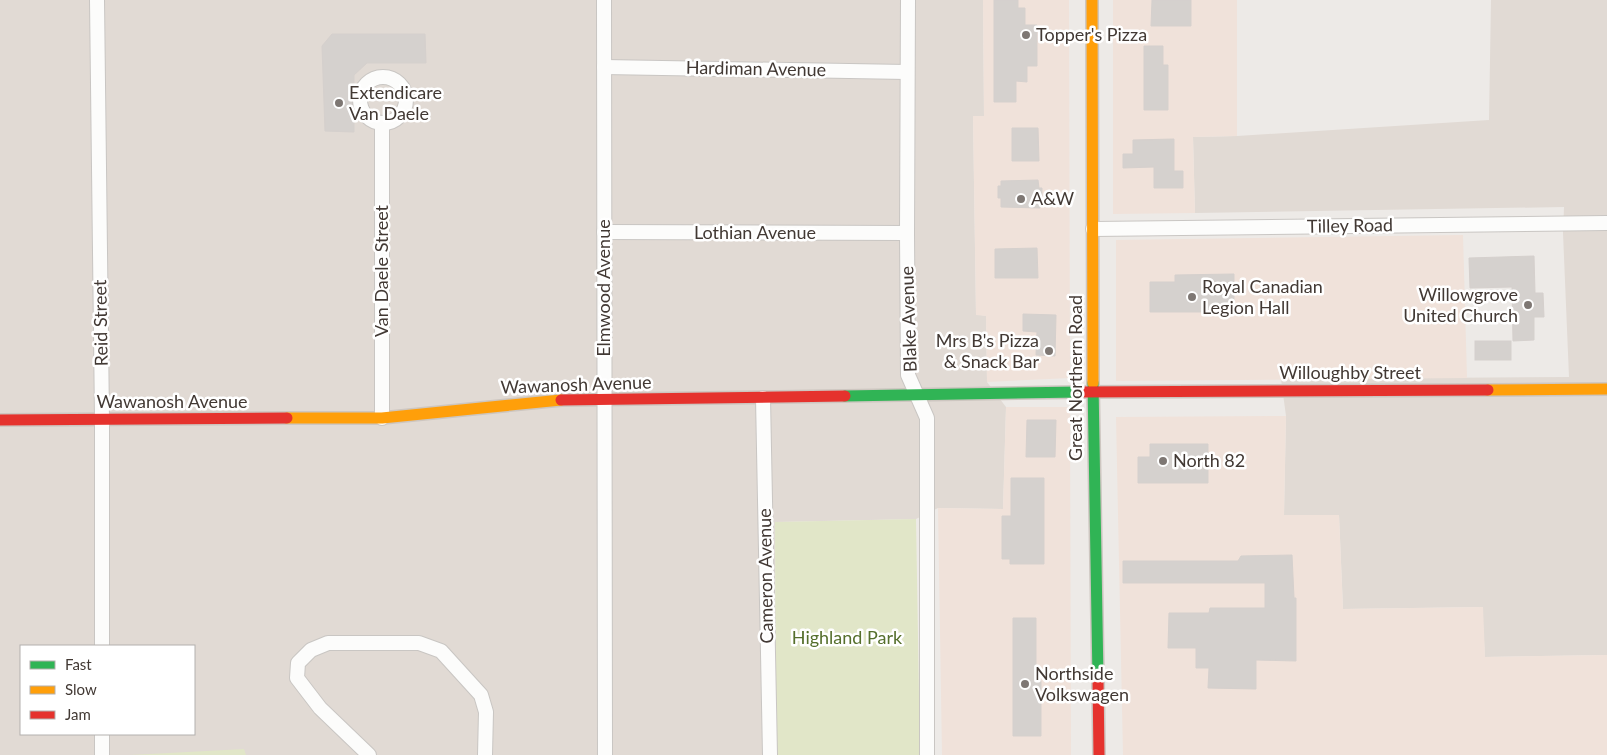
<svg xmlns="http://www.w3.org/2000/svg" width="1607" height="755" font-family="Lato,sans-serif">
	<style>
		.residential { fill: #e1dad4; fill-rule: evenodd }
		.commercial { fill: #f0e2da }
		.green { fill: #e1e6c8 }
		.building { fill: #d5d1ce; stroke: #d5d0cd }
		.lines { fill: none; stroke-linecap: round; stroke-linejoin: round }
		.street-casing { stroke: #c9c6c3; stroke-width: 16 }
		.fast-casing { stroke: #cdc6c0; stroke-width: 14 }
		.slow-casing { stroke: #cdc6c0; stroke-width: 14 }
		.jam-casing { stroke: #cdc6c0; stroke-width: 14 }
		.street { stroke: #fcfcfb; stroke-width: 14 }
		.fast { stroke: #30b455; stroke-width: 11 }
		.slow { stroke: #ff9f0a; stroke-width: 11 }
		.jam { stroke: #e5322d; stroke-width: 11 }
		.poi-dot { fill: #7e7773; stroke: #fff; stroke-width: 2 }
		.labels { text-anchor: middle; stroke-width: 5; stroke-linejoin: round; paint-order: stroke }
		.poi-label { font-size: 18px; fill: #423934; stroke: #fff; text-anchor: start }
		.street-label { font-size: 18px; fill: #423934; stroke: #fff }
		.park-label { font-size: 18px; fill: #556f2c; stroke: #fff }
	</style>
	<rect width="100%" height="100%" fill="#edeae7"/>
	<g class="residential">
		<path d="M0 0H983L984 117H973L976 314 986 316 987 382 1006 407 1003 509 938 508 916 519 775 522 776 755H0ZM21 646H194V734H21Z"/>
		<path d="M1491 0H1607V655L1485 657 1482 607 1343 609 1339 515H1284L1286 416 1281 379 1569 377 1563 233 1564 207 1195 213 1193 137 1237 136 1489 120Z"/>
	</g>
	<g class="commercial">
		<path d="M983 0H1069L1070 378 987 382 986 316 976 315 973 116H984Z"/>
		<path d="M1113 0H1237V136L1193 137 1195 213 1113 214Z"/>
		<path d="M1463 235 1467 378 1116 381V240Z"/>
		<path d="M1006 407H1070L1071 755H942L938 508 1003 509Z"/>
		<path d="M1286 416 1284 515H1339L1343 609 1483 607 1485 657 1607 655V755H1123L1116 417Z"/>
	</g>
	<g class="green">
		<path d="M916 519 920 755H776L775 522Z"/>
		<path d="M244 749 246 755H130Z"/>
	</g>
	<g class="building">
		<path d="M994 0H1018V8H1025V25H1037V66H1027V82L1016 81V102H994Z"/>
		<path d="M1152 0H1191V26H1151Z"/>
		<path d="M332 34H425L426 63H367L354 75V132L325 131 322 46Z"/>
		<path d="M1144 46H1163V65H1168V110H1144Z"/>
		<path d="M1012 128H1038L1039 161H1012Z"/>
		<path d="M1174 139V171H1183V188H1154V167L1123 168V154H1133V140Z"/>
		<path d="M1038 180 1039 188H1042V201H1039L1040 208 1001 207V198H998V186H1001V181Z"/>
		<path d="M1037 248 1038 278H995V249Z"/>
		<path d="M1534 256 1535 293H1543L1544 317H1534V340L1513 341 1512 287 1470 288 1469 258Z"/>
		<path d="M1234 274V312H1150V282H1175V275Z"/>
		<path d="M1023 314 1056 315 1055 356 1036 355 1037 332 1023 331Z"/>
		<rect x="1475" y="341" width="36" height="19"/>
		<path d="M1027 420H1056L1055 457H1026Z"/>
		<path d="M1150 444H1208V483H1138V457H1150Z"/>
		<path d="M1011 478H1044V564H1010V559H1002V516H1011Z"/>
		<path d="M1292 555 1294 598H1296V661L1256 660V689L1208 688 1209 668H1196V648H1168L1169 613H1209L1210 608H1265V583H1123V561H1238L1241 556Z"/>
		<path d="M1013 618H1036V674L1041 681V736H1013Z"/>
	</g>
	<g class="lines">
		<defs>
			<g id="street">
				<path d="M97 0 102 419V646"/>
				<path d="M604 0 605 755"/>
				<path d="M908 0 907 233 908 375 927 418V755"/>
				<path d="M604 67 907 72"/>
				<circle cx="383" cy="100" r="23"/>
				<path d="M382 123V418"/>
				<path d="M1093 229 1607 223"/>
				<path d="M604 232 907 233"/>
				<path d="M763 398 770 755"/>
				<path d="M102 734V755"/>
				<path d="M369 755 320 708 297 678 298 663 311 650 328 643H419L441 651 481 695 486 712 485 755"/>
			</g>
			<g id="fast">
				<path d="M1093 383 1098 679"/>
				<path d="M845 396 1079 392"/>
			</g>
			<g id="slow">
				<path d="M1092 0 1093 383"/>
				<path d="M1488 390 1607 389"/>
				<path d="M287 418H382L561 400"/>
			</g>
			<g id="jam">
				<path d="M1079 392 1488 390"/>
				<path d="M561 400 845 396"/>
				<path d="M0 420 287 418"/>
				<path d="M1098 679 1099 755"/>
			</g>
		</defs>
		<use href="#street" class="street-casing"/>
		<use href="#fast" class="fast-casing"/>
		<use href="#slow" class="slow-casing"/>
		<use href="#jam" class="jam-casing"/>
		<use href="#street" class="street"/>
		<use href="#fast" class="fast"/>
		<use href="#slow" class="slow"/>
		<use href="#jam" class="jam"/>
	</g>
	<g class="poi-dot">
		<circle cx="1026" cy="35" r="5"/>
		<circle cx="339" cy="103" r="5"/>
		<circle cx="1021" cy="199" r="5"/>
		<circle cx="1192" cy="297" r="5"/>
		<circle cx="1528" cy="305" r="5"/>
		<circle cx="1049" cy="351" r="5"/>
		<circle cx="1163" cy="461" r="5"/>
		<circle cx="1025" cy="684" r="5"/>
	</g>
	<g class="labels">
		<g class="poi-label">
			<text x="1036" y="41">Topper's Pizza</text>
			<text x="349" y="99">Extendicare<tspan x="349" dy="21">Van Daele</tspan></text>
			<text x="1031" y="205">A&amp;W</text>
			<text x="1202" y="293">Royal Canadian<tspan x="1202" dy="21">Legion Hall</tspan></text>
			<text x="1518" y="301" text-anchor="end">Willowgrove<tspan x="1518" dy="21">United Church</tspan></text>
			<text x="1039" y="347" text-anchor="end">Mrs B's Pizza<tspan x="1039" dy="21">&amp; Snack Bar</tspan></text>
			<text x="1173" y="467">North 82</text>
			<text x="1035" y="680">Northside<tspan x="1035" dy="21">Volkswagen</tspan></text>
		</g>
		<g class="street-label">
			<text transform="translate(756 69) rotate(1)" y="6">Hardiman Avenue</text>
			<text transform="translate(1350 226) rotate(-1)" y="6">Tilley Road</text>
			<text x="755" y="239">Lothian Avenue</text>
			<text transform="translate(382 271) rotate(-90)" y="6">Van Daele Street</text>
			<text transform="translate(604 288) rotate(-90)" y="6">Elmwood Avenue</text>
			<text transform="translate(909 319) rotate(-92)" y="6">Blake Avenue</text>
			<text transform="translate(101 323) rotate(-91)" y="6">Reid Street</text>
			<text x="1350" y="379">Willoughby Street</text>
			<text transform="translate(1076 378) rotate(-90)" y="6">Great Northern Road</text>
			<text transform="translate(576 385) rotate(-2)" y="6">Wawanosh Avenue</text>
			<text x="172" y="408">Wawanosh Avenue</text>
			<text transform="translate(766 576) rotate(-91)" y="6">Cameron Avenue</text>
		</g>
		<g class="park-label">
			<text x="847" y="644">Highland Park</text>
		</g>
	</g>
	<rect x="20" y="645" width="175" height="90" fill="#ffffff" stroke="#b3b0ae"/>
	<rect x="30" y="661" width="25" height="8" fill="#30b455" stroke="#b3b0ae"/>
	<text x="65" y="670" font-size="15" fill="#423934">Fast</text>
	<rect x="30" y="686" width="25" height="8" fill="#ff9f0a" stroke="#b3b0ae"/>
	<text x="65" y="695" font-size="15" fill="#423934">Slow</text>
	<rect x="30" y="711" width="25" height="8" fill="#e5322d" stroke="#b3b0ae"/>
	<text x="65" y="720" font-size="15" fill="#423934">Jam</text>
</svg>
